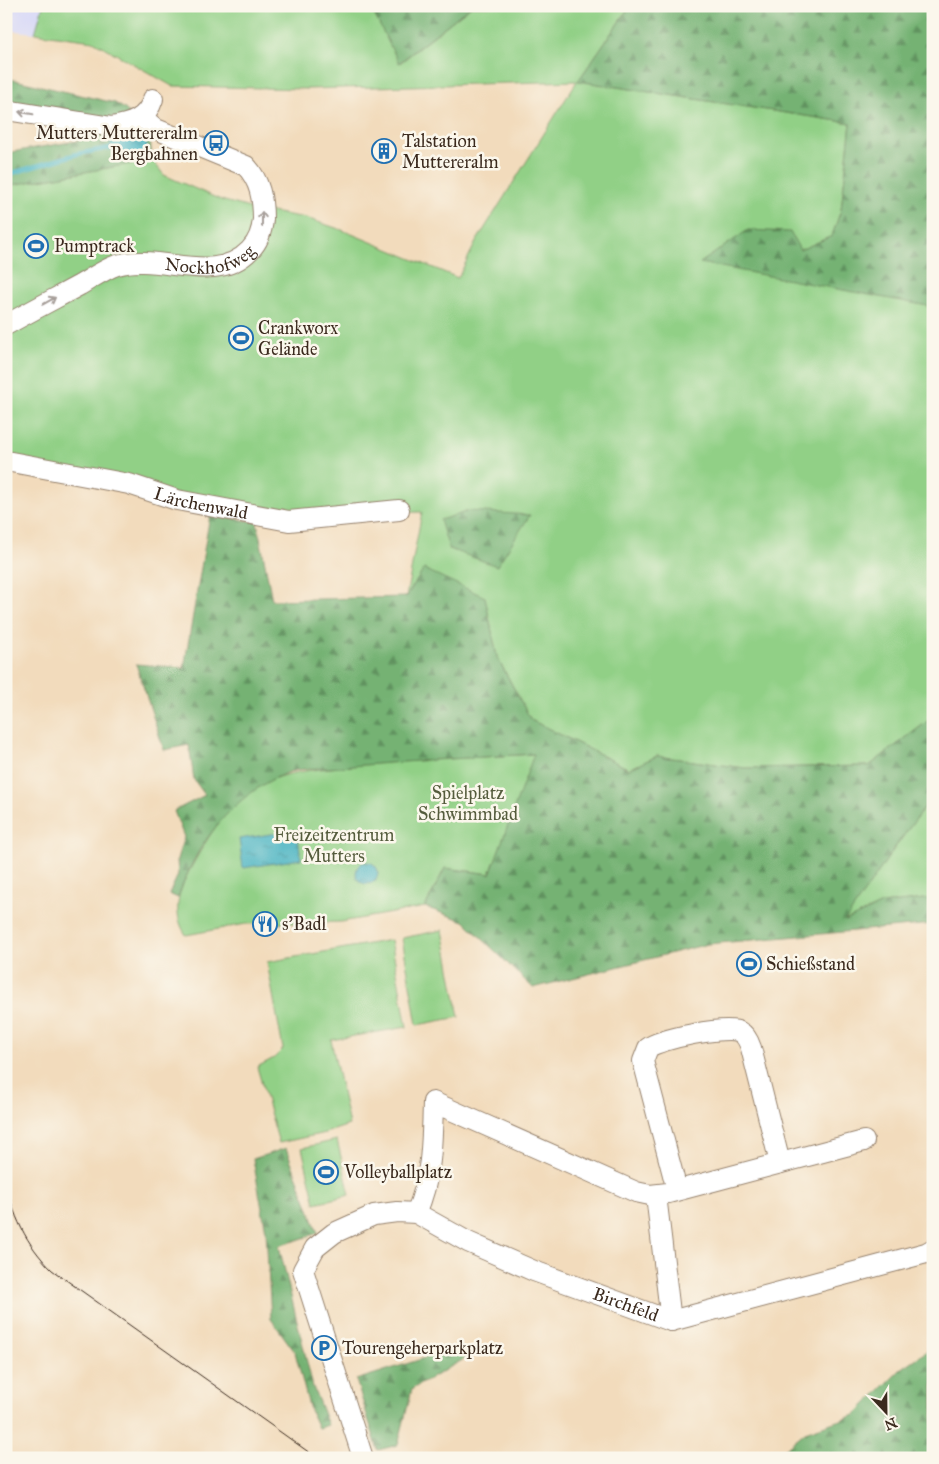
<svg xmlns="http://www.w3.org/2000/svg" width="939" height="1464" font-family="'IM FELL Great Primer',serif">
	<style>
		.built { fill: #d6d7f8 }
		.green { fill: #91d086; stroke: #667d52 }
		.forest { fill: url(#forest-firs); stroke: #586e48 }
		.water { fill: url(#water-ripples); stroke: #406e70 }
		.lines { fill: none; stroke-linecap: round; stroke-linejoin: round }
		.stream { stroke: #46b3c2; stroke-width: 4.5 }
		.minor-casing { stroke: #96826d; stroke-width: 22 }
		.minor { stroke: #fff; stroke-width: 20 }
		.tram { stroke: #3b2a1e; stroke-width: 1 }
		.oneway { stroke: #a79f9a }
		.labels { text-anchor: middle; stroke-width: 5; stroke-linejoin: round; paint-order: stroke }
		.poi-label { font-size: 18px; fill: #3b2a1e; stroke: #fbf7ec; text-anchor: start }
		.street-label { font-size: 18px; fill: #3b2a1e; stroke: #fbf7ec }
		.park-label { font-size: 18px; fill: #555c3d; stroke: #fbf7ec }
	</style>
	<defs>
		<pattern id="forest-firs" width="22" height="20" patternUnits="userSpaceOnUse" patternTransform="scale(1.25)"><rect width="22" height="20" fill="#74b273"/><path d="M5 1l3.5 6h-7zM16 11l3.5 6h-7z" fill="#60915e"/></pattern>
		<pattern id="water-ripples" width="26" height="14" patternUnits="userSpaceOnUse" patternTransform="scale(1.25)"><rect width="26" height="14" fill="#46b3c2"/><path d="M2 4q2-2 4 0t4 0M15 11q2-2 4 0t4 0" fill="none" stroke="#3c929d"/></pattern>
	</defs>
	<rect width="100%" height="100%" fill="#fbf7ec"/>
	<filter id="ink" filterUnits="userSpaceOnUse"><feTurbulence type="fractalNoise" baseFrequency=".02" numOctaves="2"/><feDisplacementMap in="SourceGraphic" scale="10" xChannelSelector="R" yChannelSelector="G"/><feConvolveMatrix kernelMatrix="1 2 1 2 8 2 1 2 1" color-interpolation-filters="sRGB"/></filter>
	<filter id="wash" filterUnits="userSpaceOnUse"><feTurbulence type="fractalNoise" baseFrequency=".0096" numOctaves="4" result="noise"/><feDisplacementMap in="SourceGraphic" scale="20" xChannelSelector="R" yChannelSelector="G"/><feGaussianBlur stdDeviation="1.12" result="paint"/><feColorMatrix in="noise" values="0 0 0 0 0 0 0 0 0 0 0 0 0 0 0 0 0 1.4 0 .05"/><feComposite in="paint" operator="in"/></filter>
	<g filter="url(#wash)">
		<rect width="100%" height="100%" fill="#f2dbbc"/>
		<path class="built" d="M6 6H43L35 33 6 30Z"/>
		<g class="green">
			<path d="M43 6H370L400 63 471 6H630L578 81 851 123 841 210 832 236 800 250 748 230 865 293 933 307V717L869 766 744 768 657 756 629 769 531 720 497 657 485 597H406L422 512 288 515 6 462V186L152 160 164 175 221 200 253 209 251 198 272 212 306 218 342 230 458 278 476 242 577 81 308 89 172 86 93 41 35 33Z"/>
			<path d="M535 754 490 874 445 868 425 907 341 922 246 924 186 935C170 911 180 887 193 864 209 835 228 804 258 786 286 770 317 770 349 766 411 760 473 758 535 754Z"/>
			<path d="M930 800H933V898L882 904 844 922 896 846Z"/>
			<path d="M443 930 459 1017 417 1025 402 938Z"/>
			<path d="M391 940 407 1027 331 1040 349 1125 325 1133 279 1143 257 1067 274 1058 283 1049 267 962Z"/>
			<path d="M337 1140 350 1195 315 1203 302 1148Z"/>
		</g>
		<g class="forest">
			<path d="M370 6H471L399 63Z"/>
			<path d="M630 6H933V307L700 263 748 230 790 232 800 250 832 236 841 210 851 123 578 81Z"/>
			<path d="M6 78 115 103 125 109 150 138 152 160 6 186V153L88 139 90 133 6 118Z"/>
			<path d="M469 511 530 515 497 566 449 549 440 520Z"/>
			<path d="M210 515 257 522 272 600 406 597 424 569 485 597 497 657 531 720 629 769 657 756 744 768 869 766 933 717V800H930L896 846 845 921 882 904 933 898V924L708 944 533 988 464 921 425 907 445 868 490 874 534 754C469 758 405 761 340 767 323 769 299 767 284 774 232 796 195 845 178 898L169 894 178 875 177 859 184 837 174 811 205 795 194 780 189 745 164 750 136 664 184 668Z"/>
			<path d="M286 1148 318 1233 279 1246 313 1387 328 1425 318 1428 310 1410 295 1352 271 1319 266 1231 253 1159Z"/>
			<path d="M485 1347 412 1389 398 1445 378 1450 356 1380 428 1357Z"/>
			<path d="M933 1347V1458H774L805 1432 855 1415 901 1369Z"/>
		</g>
		<g class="water">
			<path d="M141 139 147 144V157L136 163C124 160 111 157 110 142Z"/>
			<path d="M297 830 301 859 243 868 239 839Z"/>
			<circle cx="367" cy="873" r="11"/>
		</g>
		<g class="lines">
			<path class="stream" d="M6 175 77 154 110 148"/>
		</g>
	</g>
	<g filter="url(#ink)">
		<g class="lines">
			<defs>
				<g id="minor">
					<path d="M6 110 112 127C131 124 147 119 153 99"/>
					<path id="s1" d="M6 325C31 311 56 298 80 285 92 278 105 269 117 265 159 252 215 287 250 250 258 242 262 231 263 219 263 199 260 181 246 166L156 129 142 117"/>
					<path id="s2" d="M6 461 129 484 177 500 289 521 399 510"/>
					<path d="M677 1190 643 1061 648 1048C659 1039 727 1025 740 1032 746 1035 749 1042 751 1048L780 1163"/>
					<path d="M656 1195 671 1321"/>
					<path d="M416 1213C432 1178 432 1141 433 1102L636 1192 650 1195 668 1193 864 1141"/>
					<path id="s3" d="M363 1458 303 1270 315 1248 334 1233 374 1215 397 1212 416 1213 468 1242 534 1271 671 1321 926 1253 933 1249"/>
				</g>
			</defs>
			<use href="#minor" class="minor-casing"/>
			<use href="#minor" class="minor"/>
			<path class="tram" d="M6 1179C12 1215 26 1244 52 1270L317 1458"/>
		</g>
		<defs><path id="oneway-shaft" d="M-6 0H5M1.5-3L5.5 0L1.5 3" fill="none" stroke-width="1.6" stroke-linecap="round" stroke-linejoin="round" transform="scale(1.25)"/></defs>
		<g class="oneway">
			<use href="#oneway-shaft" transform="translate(26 113) rotate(-170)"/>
			<use href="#oneway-shaft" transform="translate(262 219) rotate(-90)"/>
			<use href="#oneway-shaft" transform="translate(49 301) rotate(-29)"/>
		</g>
	</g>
	<defs>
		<symbol id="bus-ring" viewBox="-11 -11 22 22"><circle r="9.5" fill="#fbf7ec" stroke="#1f6fb2" stroke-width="1.5"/><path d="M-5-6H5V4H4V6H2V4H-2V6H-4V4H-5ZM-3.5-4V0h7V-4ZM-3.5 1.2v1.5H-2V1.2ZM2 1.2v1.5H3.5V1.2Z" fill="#1f6fb2"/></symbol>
		<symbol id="building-ring" viewBox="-11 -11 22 22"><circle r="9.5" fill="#fbf7ec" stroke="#1f6fb2" stroke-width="1.5"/><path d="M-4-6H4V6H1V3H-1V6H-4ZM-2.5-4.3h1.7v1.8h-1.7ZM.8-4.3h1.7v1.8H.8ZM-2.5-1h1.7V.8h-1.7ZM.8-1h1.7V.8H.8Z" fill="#1f6fb2"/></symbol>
		<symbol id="stadium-ring" viewBox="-11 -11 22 22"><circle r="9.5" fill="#fbf7ec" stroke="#1f6fb2" stroke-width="1.5"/><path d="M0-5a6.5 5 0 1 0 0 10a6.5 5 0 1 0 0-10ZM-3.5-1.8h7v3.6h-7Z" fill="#1f6fb2"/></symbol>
		<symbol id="restaurant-ring" viewBox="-11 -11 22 22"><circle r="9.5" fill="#fbf7ec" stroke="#1f6fb2" stroke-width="1.5"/><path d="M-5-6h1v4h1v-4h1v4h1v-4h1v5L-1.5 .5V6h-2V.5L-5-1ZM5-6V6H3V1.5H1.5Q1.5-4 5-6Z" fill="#1f6fb2"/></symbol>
		<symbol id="parking-ring" viewBox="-11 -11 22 22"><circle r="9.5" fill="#fbf7ec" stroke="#1f6fb2" stroke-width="1.5"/><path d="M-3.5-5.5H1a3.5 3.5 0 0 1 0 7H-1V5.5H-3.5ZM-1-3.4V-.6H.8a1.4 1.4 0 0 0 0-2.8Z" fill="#1f6fb2"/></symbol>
	</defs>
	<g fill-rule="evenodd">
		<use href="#bus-ring" x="202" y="129" width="28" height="28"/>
		<use href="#building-ring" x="370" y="137" width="28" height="28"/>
		<use href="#stadium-ring" x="22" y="232" width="28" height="28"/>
		<use href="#stadium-ring" x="227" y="324" width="28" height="28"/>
		<use href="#restaurant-ring" x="251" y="910" width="28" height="28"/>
		<use href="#stadium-ring" x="735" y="950" width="28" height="28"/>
		<use href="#stadium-ring" x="312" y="1158" width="28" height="28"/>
		<use href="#parking-ring" x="310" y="1334" width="28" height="28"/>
	</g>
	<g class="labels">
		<g class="poi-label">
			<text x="198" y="139" text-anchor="end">Mutters Muttereralm<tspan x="198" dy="21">Bergbahnen</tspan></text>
			<text x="402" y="147">Talstation<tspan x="402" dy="21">Muttereralm</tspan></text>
			<text x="54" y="252">Pumptrack</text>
			<text x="258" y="334">Crankworx<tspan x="258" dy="21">Gelände</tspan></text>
			<text x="282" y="930">s'Badl</text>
			<text x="766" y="970">Schießstand</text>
			<text x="344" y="1178">Volleyballplatz</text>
			<text x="342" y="1354">Tourengeherparkplatz</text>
		</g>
		<g class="street-label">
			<text dy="6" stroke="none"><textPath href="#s1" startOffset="221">Nockhofweg</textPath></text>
			<text dy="6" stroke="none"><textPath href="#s2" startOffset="200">Lärchenwald</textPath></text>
			<text dy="6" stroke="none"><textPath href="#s3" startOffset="562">Birchfeld</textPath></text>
		</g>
		<g class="park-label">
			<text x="468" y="799">Spielplatz<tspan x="468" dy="21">Schwimmbad</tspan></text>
			<text x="334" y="841">Freizeitzentrum<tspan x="334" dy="21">Mutters</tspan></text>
		</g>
	</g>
	<rect width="939" height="1464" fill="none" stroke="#fbf7ec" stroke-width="25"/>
	<g transform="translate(886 1412) rotate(158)" stroke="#fbf7ec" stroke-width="4" paint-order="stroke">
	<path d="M0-4L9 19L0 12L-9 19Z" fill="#3b2a1e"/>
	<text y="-8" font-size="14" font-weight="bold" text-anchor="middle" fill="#3b2a1e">N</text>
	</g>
</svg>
